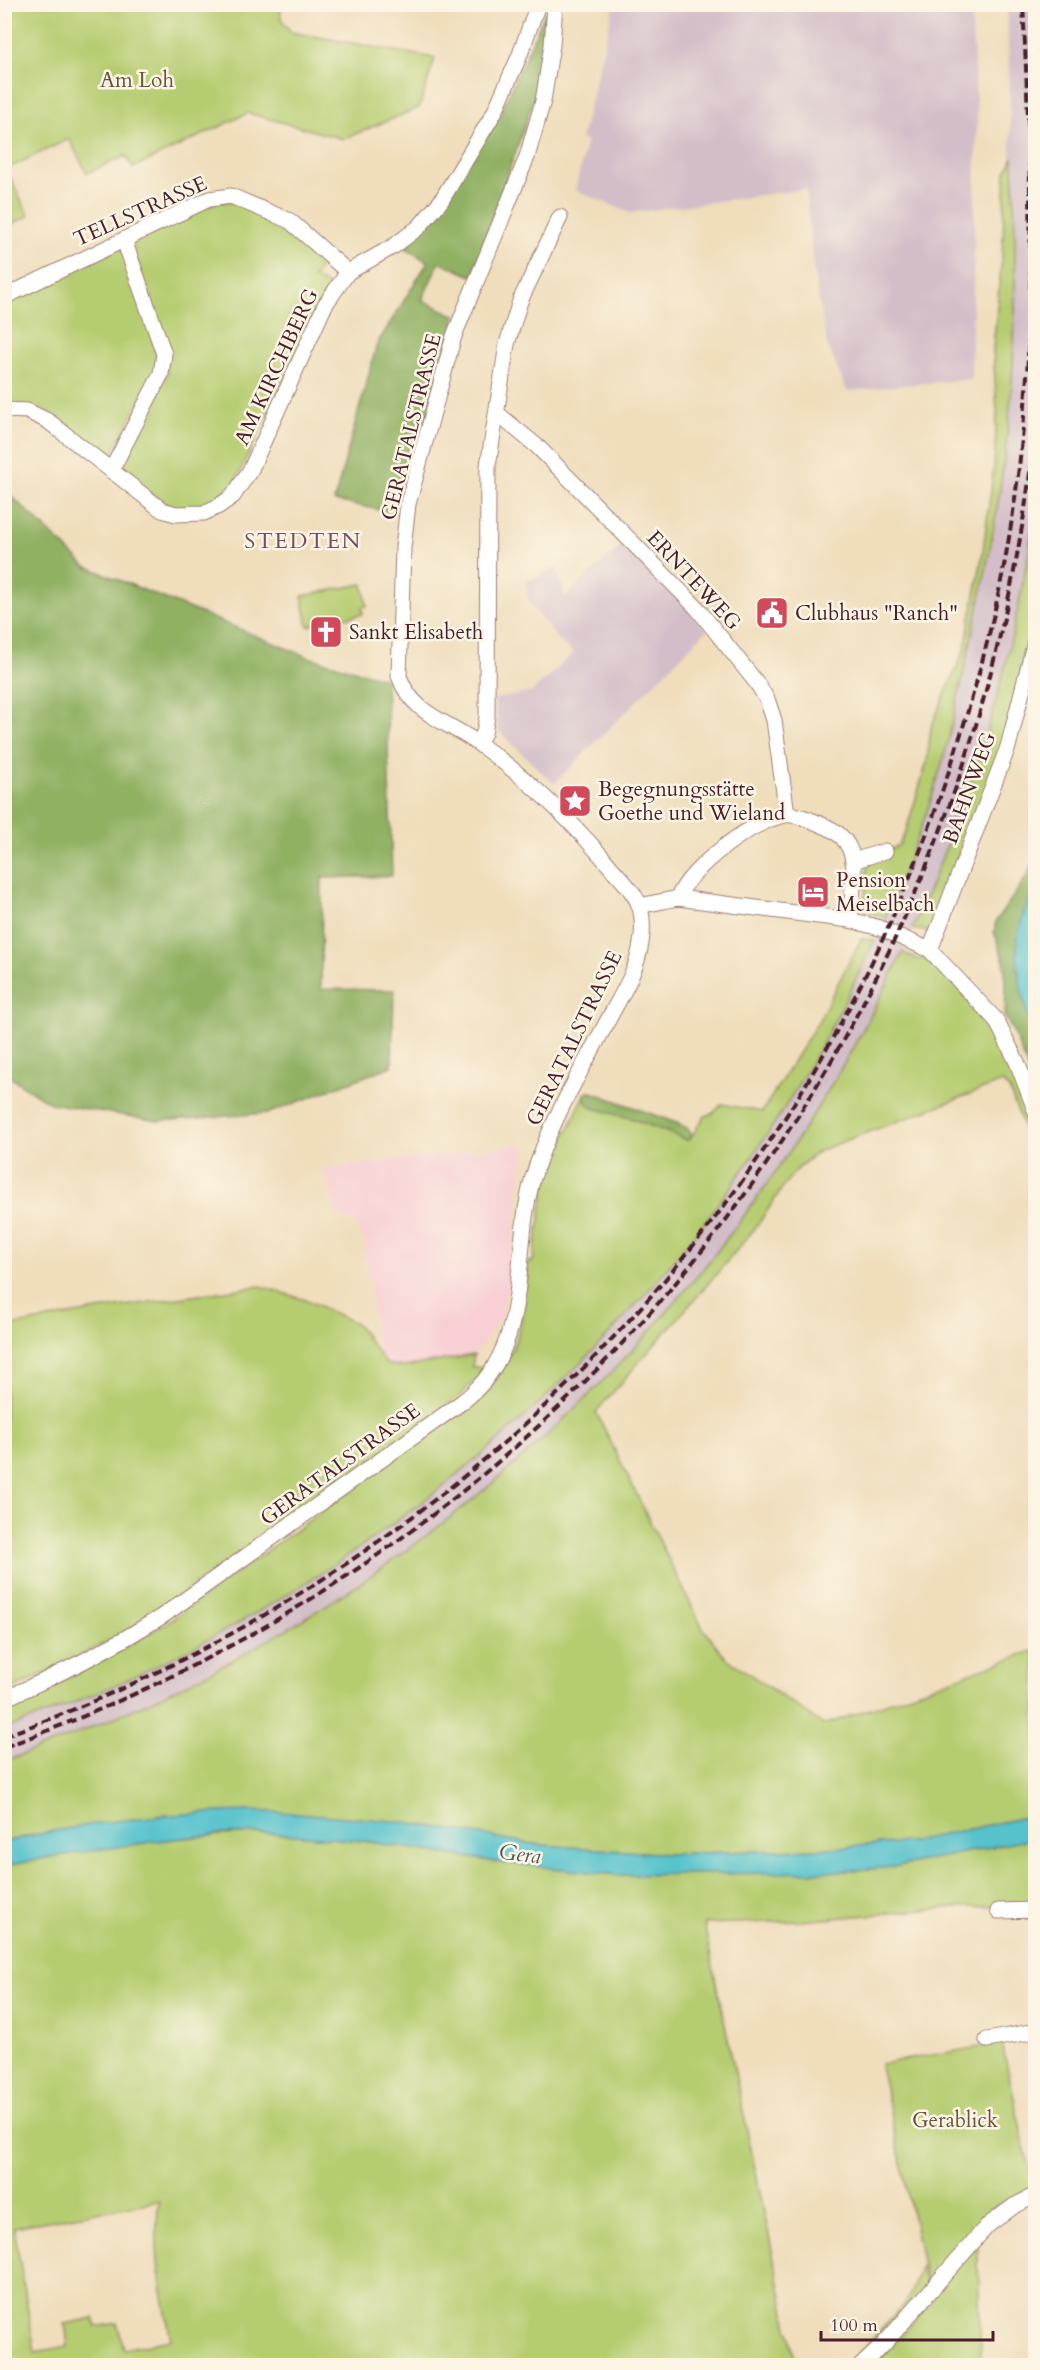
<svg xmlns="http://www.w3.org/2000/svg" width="1040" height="2370" font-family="Cardo,serif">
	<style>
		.built { fill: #f7cfd4 }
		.industrial { fill: #d2bdc8 }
		.green { fill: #b5cc70; stroke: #80764e; stroke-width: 1.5; fill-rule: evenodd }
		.forest { fill: #90b062; stroke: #6d6846; stroke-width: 1.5 }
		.water { fill: #55c2cc; stroke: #50707c; stroke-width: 1.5 }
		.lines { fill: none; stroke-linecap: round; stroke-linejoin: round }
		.minor-casing { stroke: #9c7e73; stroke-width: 17 }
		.minor { stroke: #fff; stroke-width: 15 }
		.rail { stroke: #4a1f2b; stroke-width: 4; stroke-dasharray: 9 4.5; stroke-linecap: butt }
		.labels { text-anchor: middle; stroke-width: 5; stroke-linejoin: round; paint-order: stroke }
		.park-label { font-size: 21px; fill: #6a5340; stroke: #fcf5e5 }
		.street-label { font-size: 21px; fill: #4a1f2b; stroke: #fcf5e5 }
		.poi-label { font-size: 21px; fill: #4a1f2b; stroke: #fcf5e5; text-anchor: start }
		.neighbourhood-label { font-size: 22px; letter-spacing: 1.5px; fill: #7a4e62; stroke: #fcf5e5 }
		.water-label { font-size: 22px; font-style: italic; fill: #4e5863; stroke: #fcf5e5 }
	</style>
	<rect width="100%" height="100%" fill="#fcf5e5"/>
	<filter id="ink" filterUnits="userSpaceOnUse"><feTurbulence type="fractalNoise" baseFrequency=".0167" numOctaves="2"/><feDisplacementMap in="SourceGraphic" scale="12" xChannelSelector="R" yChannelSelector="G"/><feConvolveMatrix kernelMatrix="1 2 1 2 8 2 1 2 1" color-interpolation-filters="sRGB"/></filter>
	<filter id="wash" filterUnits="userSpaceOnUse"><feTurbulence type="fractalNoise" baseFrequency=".008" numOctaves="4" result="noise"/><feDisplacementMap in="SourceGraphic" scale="24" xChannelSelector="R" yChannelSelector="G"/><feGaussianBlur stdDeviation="1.35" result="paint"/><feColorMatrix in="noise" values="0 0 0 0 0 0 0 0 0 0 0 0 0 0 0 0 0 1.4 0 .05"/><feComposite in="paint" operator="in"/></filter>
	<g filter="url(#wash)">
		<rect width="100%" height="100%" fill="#efddbb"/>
		<path class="built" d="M527 1144 519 1188 509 1282 501 1317 474 1355 404 1367 386 1364 378 1351 364 1241 355 1223 336 1214 323 1169Z"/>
		<g class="industrial">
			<path d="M614 5H971L977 118 971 379 847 391 827 345 813 270 806 189 630 213 575 190 587 141 581 139Z"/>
			<path d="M1007 5H1035L1036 515 1015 625 988 728 970 785 942 861 903 952 851 1054 761 1195 675 1305 617 1368 511 1469 459 1512 386 1566 280 1633 169 1693 101 1724 5 1761 4 1729 88 1697 156 1666 265 1608 369 1541 440 1488 491 1446 596 1347 652 1285 737 1177 825 1039 875 940 923 823 947 745 983 589 995 529 1009 424 1015 307Z"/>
			<path d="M623 544 707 630 554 784 499 731 494 699 532 692 573 653 556 637 528 601 527 581 557 568 565 597Z"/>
		</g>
		<g class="green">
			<path d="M4 5H280L281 19 291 32 435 58 419 108 343 139 248 113 133 168 126 156 87 173 69 139 6 169 29 216 5 227Z"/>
			<path d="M1013 157C1015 232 1017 306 1012 380 1006 479 986 575 964 671 955 707 949 743 938 777 924 825 904 871 885 918L864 910 867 869 871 861 899 845 906 831 927 762 931 727 965 649 983 552 994 465 997 412 993 349 1002 257 1006 172Z"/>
			<path d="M229 201 281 222 325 257 314 278 330 287 324 296 236 480 226 494 214 503 198 508H172L123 476 121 461 168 371 131 241 207 205Z"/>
			<path d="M121 246 149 325 159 365 110 458 104 459 5 405V303Z"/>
			<path d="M1035 515V625L1029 655 1006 746 935 933 912 929C941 863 967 797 988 729 1009 659 1023 587 1035 515Z"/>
			<path d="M363 584 367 606 362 607 363 614 308 626 302 596Z"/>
			<path d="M861 939 875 940C859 972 844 1005 826 1037 650 1357 347 1608 5 1729L4 1709 87 1669 165 1624 483 1396C520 1352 524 1318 528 1262H533L545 1186 555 1158 585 1094V1101L689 1140 705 1116 713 1113 722 1104 762 1112 818 1022Z"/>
			<path d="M903 952 916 959H925L955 984 1002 1040 1035 1126V1156L1009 1089 1002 1082 821 1150C783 1175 778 1200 751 1233 701 1294 647 1352 596 1412L702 1627 726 1658 824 1725 1035 1650V1815L909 1842 817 1849 668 1854 540 1845 405 1822 164 1815 33 1835 5 1842V1761C405 1619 719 1333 903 952Z"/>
			<path d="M260 1286 309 1301 357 1324 386 1364 404 1367 474 1355 472 1367 487 1368 458 1398 156 1612 119 1636 5 1693V1327L91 1311Z"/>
			<path d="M273 1833 364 1841 497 1862 619 1875 841 1871 893 1867 1035 1838 1036 1906 956 1907 802 1921 704 1924 796 2365 5 2366 4 1866C93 1848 183 1834 273 1833ZM159 2201C152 2252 162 2290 171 2340L124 2349 117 2323 96 2327 94 2318 65 2324 68 2346 35 2352 14 2227Z"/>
			<path d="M1002 2043 1033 2186 990 2209 977 2223 981 2365 874 2366 931 2302 880 2064Z"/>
			<path d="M921 2266 927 2291 855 2365 842 2366 856 2356 907 2302Z"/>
		</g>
		<g class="forest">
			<path d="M551 7 539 85 472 276 439 262 422 300 456 316 401 514 334 501 377 344 428 262 404 247 498 118 545 13Z"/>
			<path d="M4 489 85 566 308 657 386 679 392 876 322 878 321 989 394 990 392 1066 269 1113 158 1121 50 1103 5 1074Z"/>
			<path d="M1035 858V892L1031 898 1017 968 1035 1043V1087L1014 1033 1005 1017 1006 983 1004 961 994 932 996 921 1026 878Z"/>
			<path d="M589 1091 679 1124 687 1128 692 1135 689 1141 637 1120 593 1108 585 1101V1094Z"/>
		</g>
		<g class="water">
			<path d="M1035 892 1033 964 1036 982 1035 1043C1022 994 1002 938 1035 892Z"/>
			<path d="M249 1811 296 1813 405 1822 540 1845 668 1854 817 1849 909 1842 1035 1815 1036 1838 893 1867 842 1871 779 1873 619 1875 497 1862 364 1841 273 1833 221 1834 164 1840 44 1858 5 1866V1842C84 1822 167 1813 249 1811Z"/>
		</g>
	</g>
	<g filter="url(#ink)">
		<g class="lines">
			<defs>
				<g id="minor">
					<path d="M4 297 209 199 231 196 290 221 348 272"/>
					<path d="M4 410 27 411 48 421 162 510 176 514 204 513 219 506 233 496 251 469 325 305 348 272 394 246 419 227 441 201 494 113 519 57 538 4"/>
					<path d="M498 414 538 447 697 608 756 682 767 699 774 720 787 814"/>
					<path d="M111 471 161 374 164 354 124 240"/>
					<path d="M478 743 484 733 487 717 488 466 507 344 520 301 560 217"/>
					<path d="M853 861 885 851"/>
					<path d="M678 898C689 868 753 820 785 815 796 813 810 820 820 824 838 831 849 840 853 860 856 873 851 905 850 920"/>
					<path d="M639 906 678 898 850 920 880 928 930 950 996 1020 1017 1062 1036 1112"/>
					<path d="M930 950 1008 747 1036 637"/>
					<path d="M4 1699C59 1675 111 1648 161 1617L462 1402C534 1348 511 1258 532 1181 548 1125 580 1073 607 1022 620 997 637 972 641 943 643 932 643 919 640 907 636 894 623 881 614 871 574 823 530 780 479 744 449 722 412 715 399 676L403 548 408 504 454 336 527 157 543 101 552 45 555 4"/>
					<path d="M998 1911 1036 1910"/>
					<path d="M987 2040 1036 2031"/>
					<path d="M861 2366 883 2345 987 2226 1014 2206 1036 2195"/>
				</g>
			</defs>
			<use href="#minor" class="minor-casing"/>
			<use href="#minor" class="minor"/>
			<g class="rail">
				<path d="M4 1736C351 1613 652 1362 831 1041 879 955 918 864 949 771 973 698 994 625 1007 549 1039 369 1032 187 1023 4"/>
				<path d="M4 1747C583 1540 973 1033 1036 423"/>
			</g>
		</g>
	</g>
	<defs>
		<symbol id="civic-square" viewBox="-11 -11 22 22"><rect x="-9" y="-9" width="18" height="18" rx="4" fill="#d1495b" stroke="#fcf5e5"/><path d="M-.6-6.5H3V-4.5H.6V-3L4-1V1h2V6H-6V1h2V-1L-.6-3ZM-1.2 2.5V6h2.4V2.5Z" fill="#fff"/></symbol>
		<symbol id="church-square" viewBox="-11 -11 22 22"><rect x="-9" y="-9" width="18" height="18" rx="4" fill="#d1495b" stroke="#fcf5e5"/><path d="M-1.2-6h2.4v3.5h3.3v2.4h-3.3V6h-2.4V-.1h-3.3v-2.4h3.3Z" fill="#fff"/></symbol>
		<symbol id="sight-square" viewBox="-11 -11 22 22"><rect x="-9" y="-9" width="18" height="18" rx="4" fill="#d1495b" stroke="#fcf5e5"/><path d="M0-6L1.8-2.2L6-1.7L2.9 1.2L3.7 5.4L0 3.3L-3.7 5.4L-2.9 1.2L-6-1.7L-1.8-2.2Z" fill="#fff"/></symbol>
		<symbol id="hotel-square" viewBox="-11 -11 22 22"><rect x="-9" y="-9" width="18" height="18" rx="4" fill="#d1495b" stroke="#fcf5e5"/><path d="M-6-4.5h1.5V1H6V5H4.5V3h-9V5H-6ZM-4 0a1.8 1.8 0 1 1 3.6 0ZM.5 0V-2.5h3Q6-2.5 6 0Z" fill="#fff"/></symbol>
	</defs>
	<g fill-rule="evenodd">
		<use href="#civic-square" x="753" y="594" width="38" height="38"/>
		<use href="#church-square" x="307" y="613" width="38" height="38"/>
		<use href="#sight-square" x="556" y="782" width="38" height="38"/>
		<use href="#hotel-square" x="794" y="873" width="38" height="38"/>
	</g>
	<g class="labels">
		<g class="park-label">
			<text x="137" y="87">Am Loh</text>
			<text x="955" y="2127">Gerablick</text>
		</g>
		<g class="street-label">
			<text transform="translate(140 211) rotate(-24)" y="7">TELLSTRASSE</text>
			<text transform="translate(276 367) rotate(-65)" y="7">AM KIRCHBERG</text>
			<text transform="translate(411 427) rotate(-76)" y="7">GERATALSTRASSE</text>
			<text transform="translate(694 580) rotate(47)" y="7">ERNTEWEG</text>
			<text transform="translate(969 788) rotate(-70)" y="7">BAHNWEG</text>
			<text transform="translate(574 1038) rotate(-64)" y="7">GERATALSTRASSE</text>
			<text transform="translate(340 1464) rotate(-36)" y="7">GERATALSTRASSE</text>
		</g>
		<g class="poi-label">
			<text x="795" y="620">Clubhaus "Ranch"</text>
			<text x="349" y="639">Sankt Elisabeth</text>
			<text x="598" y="796">Begegnungsstätte<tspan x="598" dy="24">Goethe und Wieland</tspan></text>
			<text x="836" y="887">Pension<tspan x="836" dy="24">Meiselbach</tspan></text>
		</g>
		<g class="neighbourhood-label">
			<text x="303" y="548">STEDTEN</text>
		</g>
		<g class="water-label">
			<text transform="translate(520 1853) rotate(7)" y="8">Gera</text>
		</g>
	</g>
	<rect width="1040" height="2370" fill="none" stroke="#fcf5e5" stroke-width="24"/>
	<path d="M821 2331v9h172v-9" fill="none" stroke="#4a1f2b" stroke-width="3"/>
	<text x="830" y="2331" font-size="18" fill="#4a1f2b" stroke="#fcf5e5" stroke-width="4.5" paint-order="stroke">100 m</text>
</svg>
